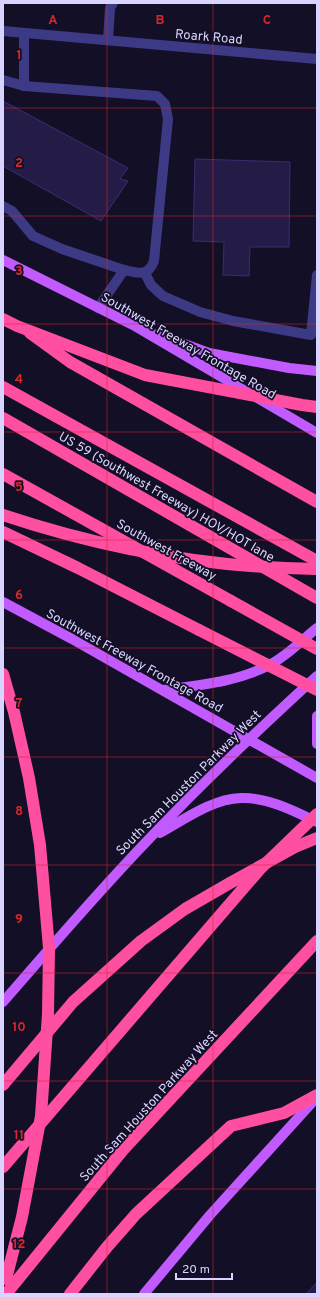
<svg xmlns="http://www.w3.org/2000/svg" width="320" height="1297" font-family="Overpass,sans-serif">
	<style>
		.building { fill: #241b47; stroke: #3b2d73 }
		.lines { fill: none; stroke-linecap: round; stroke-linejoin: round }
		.minor { stroke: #3d3a85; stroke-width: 10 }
		.major { stroke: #c25bff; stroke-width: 10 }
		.highway { stroke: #ff4fa3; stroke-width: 12 }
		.highway-bridge { stroke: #ff4fa3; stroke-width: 12 }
		.grid { fill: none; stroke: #d62828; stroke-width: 1; stroke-opacity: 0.55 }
		.labels { text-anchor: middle; stroke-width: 3.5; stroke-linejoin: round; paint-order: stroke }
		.street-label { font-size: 13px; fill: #d9d4ff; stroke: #130f26 }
		.grid-label { font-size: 13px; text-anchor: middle; font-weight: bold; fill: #d62828; stroke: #130f26; stroke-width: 3.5; stroke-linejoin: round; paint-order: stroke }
	</style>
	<rect width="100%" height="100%" fill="#130f26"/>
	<g class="building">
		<path d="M3 101 128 168 120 179 128 181 101 221 3 166Z"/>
		<path d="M195 159 290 162 289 247H250L249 276 223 275 224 242 193 241Z"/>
		<path d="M317 1282V1294H306Z"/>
	</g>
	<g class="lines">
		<g class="minor">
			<path d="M3 31 317 59"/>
			<path d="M24 33V86L157 96 165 104 168 119 154 261C148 277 138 273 124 270L98 308"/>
			<path d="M108 40 110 8 113 3"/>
			<path d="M3 80 24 86"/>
			<path d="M3 206 12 211 33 236 62 249 124 270"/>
			<path d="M145 273 151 285 163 296 200 312 233 321 311 335 317 275"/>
		</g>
		<g class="major">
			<path d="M3 260 133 325 317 433"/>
			<path d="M157 334 209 353 289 368 317 371"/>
			<path d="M3 602 72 639 317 778"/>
			<path d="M163 690C200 685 238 682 271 664 288 655 302 640 317 628"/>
			<path d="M317 716V744"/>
			<path d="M160 833C185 819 212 799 241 798 267 797 294 811 317 822"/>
			<path d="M3 1002C50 948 98 892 148 840 202 783 259 729 317 676"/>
			<path d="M144 1294 210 1215 317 1097"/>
		</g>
		<g class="highway">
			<path d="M30 333 70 362 317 502"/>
			<path d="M3 387 317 561"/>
			<path d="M3 418 317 598"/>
			<path d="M3 474 231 601"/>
			<path d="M3 532 78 568 199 630"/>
			<path d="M3 1085 73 1002 141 941 185 909 230 883 295 847 317 838"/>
			<path d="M3 1167 260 869"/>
			<path d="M6 1294 123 1150 317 941"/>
			<path d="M70 1294 107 1247 136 1214 231 1126 284 1113 317 1095"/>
		</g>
		<g class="highway-bridge">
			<path d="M3 319 17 326 145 375 302 405 317 407"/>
			<path d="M3 515C105 549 209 568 317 569"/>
			<path d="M231 601 317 649"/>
			<path d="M199 630 317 690"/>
			<path d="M3 674 14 712 29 778 40 845 49 948 48 1014 41 1116 22 1217 6 1279"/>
			<path d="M261 868 317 814"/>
		</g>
	</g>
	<path class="grid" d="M107 3V1294M213 3V1294M3 108H317M3 216H317M3 324H317M3 432H317M3 540H317M3 648H317M3 757H317M3 865H317M3 973H317M3 1081H317M3 1189H317"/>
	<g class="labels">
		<g class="street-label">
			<text transform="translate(209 36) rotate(5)" y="5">Roark Road</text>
			<text transform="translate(189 345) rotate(30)" y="5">Southwest Freeway Frontage Road</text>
			<text transform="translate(167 496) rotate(30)" y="5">US 59 (Southwest Freeway) HOV/HOT lane</text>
			<text transform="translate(167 549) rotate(29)" y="5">Southwest Freeway</text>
			<text transform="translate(135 660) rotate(29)" y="5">Southwest Freeway Frontage Road</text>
			<text transform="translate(188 782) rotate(-45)" y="5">South Sam Houston Parkway West</text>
			<text transform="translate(148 1105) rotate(-48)" y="5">South Sam Houston Parkway West</text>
		</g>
	</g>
	<g class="grid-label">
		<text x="53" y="24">A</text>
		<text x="160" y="24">B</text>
		<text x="267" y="24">C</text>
		<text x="19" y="59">1</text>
		<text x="19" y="167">2</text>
		<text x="19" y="275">3</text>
		<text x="19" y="383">4</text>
		<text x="19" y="491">5</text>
		<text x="19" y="599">6</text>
		<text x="19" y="707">7</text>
		<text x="19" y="815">8</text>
		<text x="19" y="923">9</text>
		<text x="19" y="1031">10</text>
		<text x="19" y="1139">11</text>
		<text x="19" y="1248">12</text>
	</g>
	<rect width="320" height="1297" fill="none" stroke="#d9d4ff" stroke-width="8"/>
	<path d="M176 1273v6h56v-6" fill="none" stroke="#d9d4ff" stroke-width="2"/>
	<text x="182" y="1273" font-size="12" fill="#d9d4ff" stroke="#130f26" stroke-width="3" paint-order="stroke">20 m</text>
</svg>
